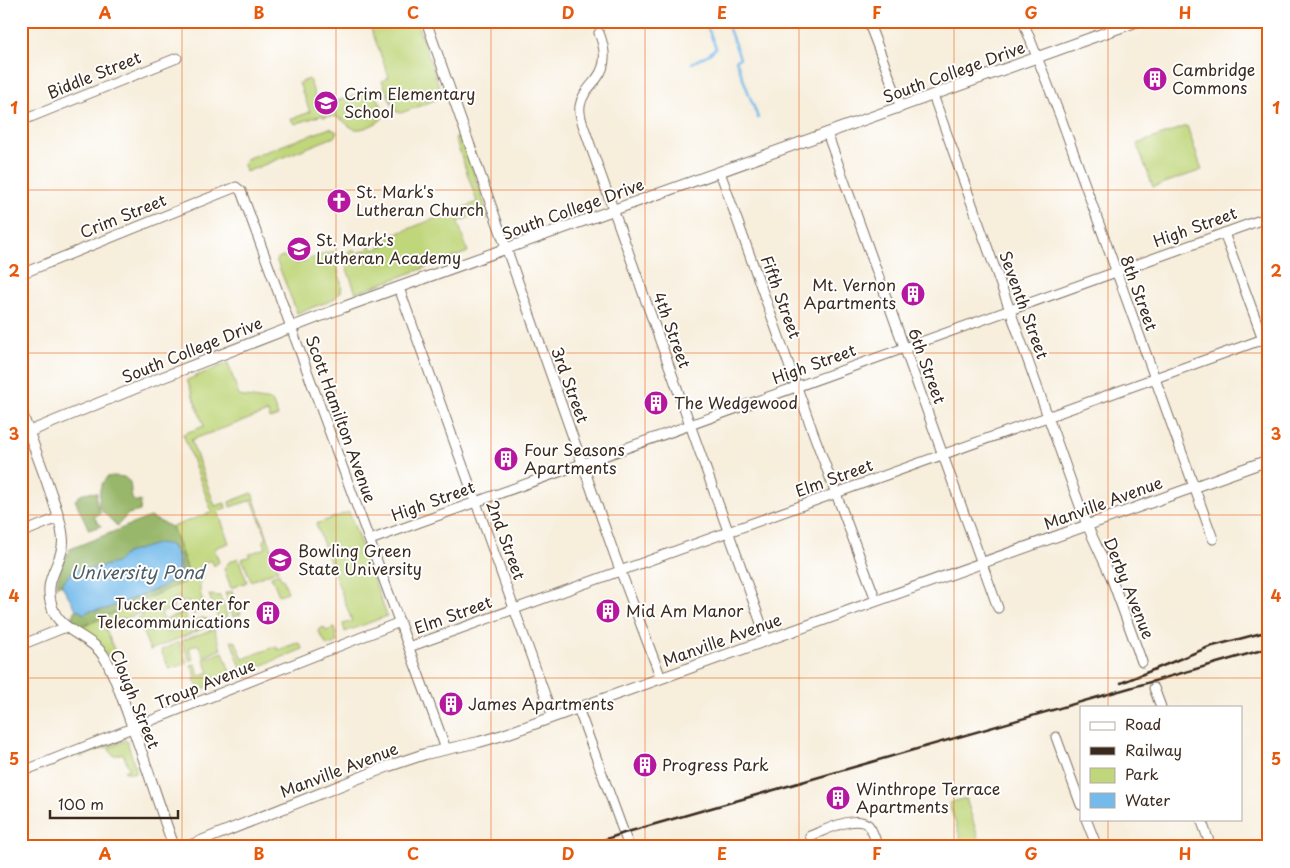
<svg xmlns="http://www.w3.org/2000/svg" width="1290" height="868" font-family="'Playpen Sans',sans-serif">
	<style>
		.green { fill: #c0d67a; stroke: #7e804c }
		.forest { fill: #98b76a; stroke: #6a7044 }
		.water { fill: #74bbeb; stroke: #587284 }
		.lines { fill: none; stroke-linecap: round; stroke-linejoin: round }
		.stream { stroke: #74bbeb; stroke-width: 2.5 }
		.minor-casing { stroke: #7d6f60; stroke-width: 11 }
		.tertiary-casing { stroke: #7d6f60; stroke-width: 12 }
		.minor { stroke: #fff; stroke-width: 9 }
		.tertiary { stroke: #fff; stroke-width: 10 }
		.rail { stroke: #3b2a1e; stroke-width: 2.5 }
		.grid { fill: none; stroke: #e8590c; stroke-width: 1; stroke-opacity: 0.55 }
		.labels { text-anchor: middle; stroke-width: 4; stroke-linejoin: round; paint-order: stroke }
		.poi-label { font-size: 16px; fill: #3b2a1e; stroke: #fff; text-anchor: start }
		.street-label { font-size: 16px; fill: #3b2a1e; stroke: #fff }
		.water-label { font-size: 18px; font-style: italic; fill: #4f5d66; stroke: #fff }
		.neatline { fill: none; stroke: #e8590c; stroke-width: 2 }
		.grid-label { font-size: 16px; text-anchor: middle; font-weight: bold; fill: #e8590c }
	</style>
	<rect width="100%" height="100%" fill="#fff"/>
	<filter id="ink" filterUnits="userSpaceOnUse"><feTurbulence type="fractalNoise" baseFrequency=".02" numOctaves="2"/><feDisplacementMap in="SourceGraphic" scale="10" xChannelSelector="R" yChannelSelector="G"/><feConvolveMatrix kernelMatrix="1 2 1 2 8 2 1 2 1" color-interpolation-filters="sRGB"/></filter>
	<filter id="wash" filterUnits="userSpaceOnUse"><feTurbulence type="fractalNoise" baseFrequency=".0096" numOctaves="4" result="noise"/><feDisplacementMap in="SourceGraphic" scale="20" xChannelSelector="R" yChannelSelector="G"/><feGaussianBlur stdDeviation="1.12" result="paint"/><feColorMatrix in="noise" values="0 0 0 0 0 0 0 0 0 0 0 0 0 0 0 0 0 1.4 0 .05"/><feComposite in="paint" operator="in"/></filter>
	<g filter="url(#wash)">
		<rect width="100%" height="100%" fill="#f7eedc"/>
		<g class="green">
			<path d="M368 21H416L443 97 404 112 400 113 395 111 382 81 389 77Z"/>
			<path d="M309 79 319 107 363 92 370 91C379 97 383 106 383 117 380 122 376 123 370 126 343 138 350 111 323 117L322 115 295 124V123H293L291 119 310 112 299 83Z"/>
			<path d="M1187 126 1202 170 1153 187 1137 144Z"/>
			<path d="M330 128 337 132 334 137 246 172 243 165 248 158Z"/>
			<path d="M461 137 490 219 470 217 458 222 468 252 356 293 344 261 348 252 352 250 358 253 368 249 370 245 373 250 390 243 388 237 477 202 455 138Z"/>
			<path d="M329 252H335C333 266 344 278 341 292L333 300 297 313 276 259 291 254 296 264Z"/>
			<path d="M228 363 239 396 272 401 278 416 270 419 268 412 191 440 215 506 225 503 226 508 218 511 229 543 217 547 215 550 219 562 214 566 211 560 200 565 203 577C197 587 201 595 204 605L201 611 193 614 188 601 182 603 179 597 171 600 174 608 161 613 164 620 185 612 187 619 164 627 166 633 202 618 210 620 212 625 150 650 138 620 139 617 143 616 141 613 107 624 106 629 115 652 108 656 79 632V628L191 579 172 527 212 512 183 434 204 426 187 380Z"/>
			<path d="M252 493 276 561 275 562 278 570 251 581 242 559 250 556 249 554 266 548 263 540 267 538 252 500 230 507 229 502Z"/>
			<path d="M349 512 387 616 345 632 343 624 352 621 316 524Z"/>
			<path d="M238 558 247 582 231 588 224 569 229 562Z"/>
			<path d="M279 573 281 579H283L288 592 279 595 271 576Z"/>
			<path d="M232 591 241 614 233 617 225 593Z"/>
			<path d="M209 595 220 596 227 615 224 620 218 618Z"/>
			<path d="M324 627 326 631 335 628 337 642 327 646 318 630Z"/>
			<path d="M214 629 221 649 204 657 198 644 189 648 193 659 190 661 181 641Z"/>
			<path d="M231 641 236 642 243 659 276 646 278 650 297 643 300 644 303 649 243 673Z"/>
			<path d="M179 642 187 663 169 669 161 650Z"/>
			<path d="M223 652 232 678 199 690 194 679 196 677 191 665 195 664 199 676 209 672 204 659Z"/>
			<path d="M124 737 126 739 81 757 80 754Z"/>
			<path d="M127 741 137 772 131 773 124 771 129 769 123 753 114 756 108 748Z"/>
			<path d="M966 798 981 847H982H963L949 803Z"/>
		</g>
		<g class="forest">
			<path d="M114 476 124 477 130 482 132 499 136 502 141 501 140 511 128 514 117 526 102 511 98 505C102 490 96 491 107 477Z"/>
			<path d="M89 492 97 493 96 504 101 513 94 517 101 526 89 530 75 500 83 493Z"/>
			<path d="M150 517 172 527 191 579 79 628 70 624 76 609 84 614 89 611 106 609 180 573 179 557 171 545 126 553 116 563 95 568 74 570 61 584 56 587 61 567 70 549Z"/>
		</g>
		<path class="water" d="M160 543 171 545 179 557 180 573 164 586 106 609 89 611 84 614 76 609 61 584 74 570 95 568 116 563 126 553Z"/>
		<g class="lines">
			<g class="stream">
				<path d="M726 21 740 58 736 60 758 118"/>
				<path d="M692 63 709 54 716 48 705 21"/>
			</g>
		</g>
	</g>
	<g filter="url(#ink)">
		<g class="lines">
			<defs>
				<g id="minor">
					<path d="M426 21 616 559 661 678"/>
					<path d="M868 21 901 107"/>
					<path d="M1023 21 1062 121 1213 539"/>
					<path d="M599 33C605 48 608 64 597 78 590 87 582 94 580 106 579 112 581 119 583 125L767 640"/>
					<path d="M933 95 1072 484 1087 525 1111 577 1142 662"/>
					<path d="M21 121 177 58"/>
					<path d="M827 133 998 608"/>
					<path d="M720 172 814 435 876 600"/>
					<path d="M1224 233 1263 339"/>
					<path d="M21 274 236 187 241 191 446 749"/>
					<path d="M399 288 553 717"/>
					<path d="M21 533 58 518"/>
					<path d="M370 540 1269 217"/>
					<path d="M21 645 66 627"/>
					<path d="M409 647 1269 337"/>
					<path d="M1154 688 1161 707"/>
					<path d="M578 708 629 847"/>
					<path d="M1056 737 1081 805"/>
					<path d="M21 772 400 622"/>
					<path d="M1086 819 1097 847"/>
					<path d="M1201 819 1211 847"/>
					<path d="M810 836C824 831 855 814 868 825 873 830 875 840 878 847"/>
				</g>
				<g id="tertiary">
					<path d="M21 411C30 435 38 458 47 482 53 501 62 521 63 541 63 565 42 577 52 607 60 633 92 635 105 658 115 675 121 695 128 714 144 758 158 802 174 847"/>
					<path d="M21 435 153 381 344 307 1138 21"/>
					<path d="M186 847 389 766 425 754 479 742 503 735 1269 460"/>
				</g>
			</defs>
			<use href="#minor" class="minor-casing"/>
			<use href="#tertiary" class="tertiary-casing"/>
			<use href="#minor" class="minor"/>
			<use href="#tertiary" class="tertiary"/>
			<g class="rail">
				<path d="M1121 683 1209 647 1269 631"/>
				<path d="M583 847 624 833 1269 648"/>
			</g>
		</g>
	</g>
	<path class="grid" d="M182 21V847M336 21V847M491 21V847M645 21V847M799 21V847M954 21V847M1108 21V707M21 190H1269M21 353H1269M21 515H1269M21 678H1269M1108 819V847"/>
	<defs>
		<symbol id="building-disc" viewBox="-11 -11 22 22"><circle r="9.5" fill="#b5179e" stroke="#fff"/><path d="M-4-6H4V6H1V3H-1V6H-4ZM-2.5-4.3h1.7v1.8h-1.7ZM.8-4.3h1.7v1.8H.8ZM-2.5-1h1.7V.8h-1.7ZM.8-1h1.7V.8H.8Z" fill="#fff"/></symbol>
		<symbol id="school-disc" viewBox="-11 -11 22 22"><circle r="9.5" fill="#b5179e" stroke="#fff"/><path d="M0-5L7-2L0 1L-7-2ZM-4 1L0 2.5L4 1V4Q0 6-4 4Z" fill="#fff"/></symbol>
		<symbol id="church-disc" viewBox="-11 -11 22 22"><circle r="9.5" fill="#b5179e" stroke="#fff"/><path d="M-1.2-6h2.4v3.5h3.3v2.4h-3.3V6h-2.4V-.1h-3.3v-2.4h3.3Z" fill="#fff"/></symbol>
		<symbol id="university-disc" viewBox="-11 -11 22 22"><circle r="9.5" fill="#b5179e" stroke="#fff"/><path d="M0-5L7-2L0 1L-7-2ZM-4 1L0 2.5L4 1V4Q0 6-4 4Z" fill="#fff"/></symbol>
	</defs>
	<g fill-rule="evenodd">
		<use href="#building-disc" x="1141" y="65" width="28" height="28"/>
		<use href="#school-disc" x="312" y="89" width="28" height="28"/>
		<use href="#church-disc" x="325" y="187" width="28" height="28"/>
		<use href="#school-disc" x="285" y="235" width="28" height="28"/>
		<use href="#building-disc" x="899" y="280" width="28" height="28"/>
		<use href="#building-disc" x="642" y="389" width="28" height="28"/>
		<use href="#building-disc" x="492" y="445" width="28" height="28"/>
		<use href="#university-disc" x="266" y="546" width="28" height="28"/>
		<use href="#building-disc" x="594" y="597" width="28" height="28"/>
		<use href="#building-disc" x="254" y="599" width="28" height="28"/>
		<use href="#building-disc" x="437" y="690" width="28" height="28"/>
		<use href="#building-disc" x="631" y="751" width="28" height="28"/>
		<use href="#building-disc" x="824" y="784" width="28" height="28"/>
	</g>
	<g class="labels">
		<g class="poi-label">
			<text x="1172" y="76">Cambridge<tspan x="1172" dy="18">Commons</tspan></text>
			<text x="344" y="100">Crim Elementary<tspan x="344" dy="18">School</tspan></text>
			<text x="356" y="198">St. Mark's<tspan x="356" dy="18">Lutheran Church</tspan></text>
			<text x="316" y="246">St. Mark's<tspan x="316" dy="18">Lutheran Academy</tspan></text>
			<text x="896" y="291" text-anchor="end">Mt. Vernon<tspan x="896" dy="18">Apartments</tspan></text>
			<text x="674" y="409">The Wedgewood</text>
			<text x="524" y="456">Four Seasons<tspan x="524" dy="18">Apartments</tspan></text>
			<text x="298" y="557">Bowling Green<tspan x="298" dy="18">State University</tspan></text>
			<text x="250" y="610" text-anchor="end">Tucker Center for<tspan x="250" dy="18">Telecommunications</tspan></text>
			<text x="626" y="617">Mid Am Manor</text>
			<text x="468" y="710">James Apartments</text>
			<text x="662" y="771">Progress Park</text>
			<text x="856" y="795">Winthrope Terrace<tspan x="856" dy="18">Apartments</tspan></text>
		</g>
		<g class="street-label">
			<text transform="translate(954 72) rotate(-20)" y="6">South College Drive</text>
			<text transform="translate(94 75) rotate(-22)" y="6">Biddle Street</text>
			<text transform="translate(573 209) rotate(-20)" y="6">South College Drive</text>
			<text transform="translate(123 216) rotate(-22)" y="6">Crim Street</text>
			<text transform="translate(1195 227) rotate(-20)" y="6">High Street</text>
			<text transform="translate(1139 293) rotate(70)" y="6">8th Street</text>
			<text transform="translate(781 297) rotate(70)" y="6">Fifth Street</text>
			<text transform="translate(1024 305) rotate(70)" y="6">Seventh Street</text>
			<text transform="translate(672 330) rotate(70)" y="6">4th Street</text>
			<text transform="translate(192 350) rotate(-22)" y="6">South College Drive</text>
			<text transform="translate(814 364) rotate(-20)" y="6">High Street</text>
			<text transform="translate(927 366) rotate(70)" y="6">6th Street</text>
			<text transform="translate(570 385) rotate(70)" y="6">3rd Street</text>
			<text transform="translate(341 419) rotate(70)" y="6">Scott Hamilton Avenue</text>
			<text transform="translate(834 478) rotate(-20)" y="6">Elm Street</text>
			<text transform="translate(433 501) rotate(-20)" y="6">High Street</text>
			<text transform="translate(1103 503) rotate(-20)" y="6">Manville Avenue</text>
			<text transform="translate(506 540) rotate(70)" y="6">2nd Street</text>
			<text transform="translate(1129 588) rotate(68)" y="6">Derby Avenue</text>
			<text transform="translate(453 615) rotate(-20)" y="6">Elm Street</text>
			<text transform="translate(722 640) rotate(-20)" y="6">Manville Avenue</text>
			<text transform="translate(205 684) rotate(-22)" y="6">Troup Avenue</text>
			<text transform="translate(135 699) rotate(68)" y="6">Clough Street</text>
			<text transform="translate(339 770) rotate(-21)" y="6">Manville Avenue</text>
		</g>
		<g class="water-label">
			<text x="137" y="579">University Pond</text>
		</g>
	</g>
	<rect width="1290" height="868" fill="none" stroke="#fff" stroke-width="55"/>
	<rect x="1080" y="706" width="162" height="115" fill="#ffffff" stroke="#b1aaa5"/>
	<rect x="1090" y="722" width="25" height="8" fill="#ffffff" stroke="#b1aaa5"/>
	<text x="1125" y="730" font-size="15" fill="#3b2a1e">Road</text>
	<rect x="1090" y="747" width="25" height="8" fill="#3b2a1e" stroke="#b1aaa5"/>
	<text x="1125" y="756" font-size="15" fill="#3b2a1e">Railway</text>
	<rect x="1090" y="768" width="25" height="15" fill="#c0d67a" stroke="#b1aaa5"/>
	<text x="1125" y="780" font-size="15" fill="#3b2a1e">Park</text>
	<rect x="1090" y="793" width="25" height="15" fill="#74bbeb" stroke="#b1aaa5"/>
	<text x="1125" y="806" font-size="15" fill="#3b2a1e">Water</text>
	<path d="M50 810v8h128v-8" fill="none" stroke="#3b2a1e" stroke-width="2.5"/>
	<text x="58" y="810" font-size="15" fill="#3b2a1e" stroke="#ffffff" stroke-width="4" paint-order="stroke">100 m</text>
	<rect x="28" y="28" width="1234" height="812" class="neatline"/>
	<g class="grid-label">
		<text x="105" y="19">A</text>
		<text x="259" y="19">B</text>
		<text x="413" y="19">C</text>
		<text x="568" y="19">D</text>
		<text x="722" y="19">E</text>
		<text x="877" y="19">F</text>
		<text x="1031" y="19">G</text>
		<text x="1185" y="19">H</text>
		<text x="14" y="114">1</text>
		<text x="1276" y="114">1</text>
		<text x="14" y="277">2</text>
		<text x="1276" y="277">2</text>
		<text x="14" y="440">3</text>
		<text x="1276" y="440">3</text>
		<text x="14" y="602">4</text>
		<text x="1276" y="602">4</text>
		<text x="14" y="765">5</text>
		<text x="1276" y="765">5</text>
		<text x="105" y="860">A</text>
		<text x="259" y="860">B</text>
		<text x="413" y="860">C</text>
		<text x="568" y="860">D</text>
		<text x="722" y="860">E</text>
		<text x="877" y="860">F</text>
		<text x="1031" y="860">G</text>
		<text x="1185" y="860">H</text>
	</g>
</svg>
